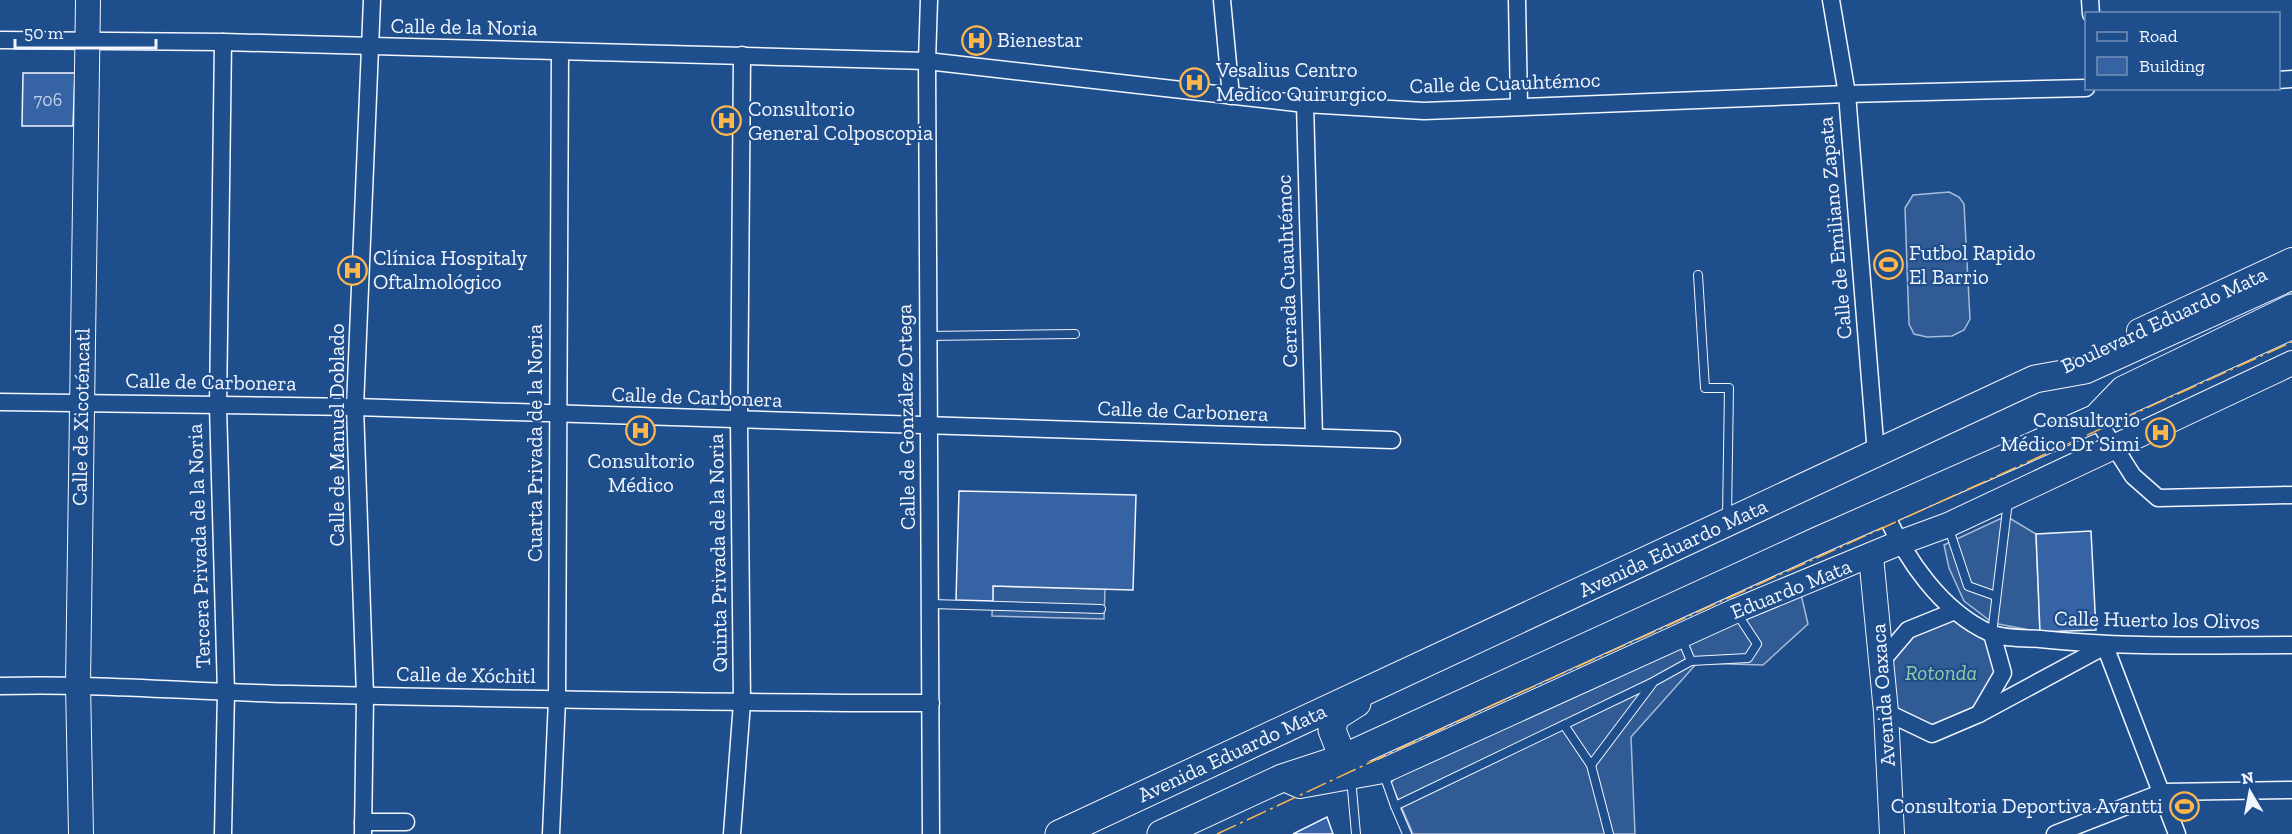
<svg xmlns="http://www.w3.org/2000/svg" width="2292" height="834" font-family="'Zilla Slab',serif">
	<style>
		.built { fill: #305b95; stroke: #a8bbd7; stroke-width: 1.5 }
		.building { fill: #3563a3; stroke: #f2f6ff; stroke-width: 1.5 }
		.lines { fill: none; stroke-linecap: round; stroke-linejoin: round }
		.lane-casing { stroke: #f2f6ff; stroke-width: 10 }
		.street-casing { stroke: #f2f6ff; stroke-width: 19 }
		.secondary-casing { stroke: #f2f6ff; stroke-width: 26 }
		.primary-casing { stroke: #f2f6ff; stroke-width: 29 }
		.lane { stroke: #1f4e8c; stroke-width: 8 }
		.street { stroke: #1f4e8c; stroke-width: 16 }
		.secondary { stroke: #1f4e8c; stroke-width: 24 }
		.primary { stroke: #1f4e8c; stroke-width: 27 }
		.power { stroke: #ffb74d; stroke-width: 1.5; stroke-dasharray: 21 4.5 3 4.5; stroke-linecap: butt }
		.labels { text-anchor: middle; stroke-width: 4.5; stroke-linejoin: round; paint-order: stroke }
		.number-label { font-size: 18px; fill: #c3d1e8 }
		.street-label { font-size: 21px; fill: #f2f6ff; stroke: #1f4e8c }
		.poi-label { font-size: 21px; fill: #f2f6ff; stroke: #1f4e8c; text-anchor: start }
		.park-label { font-size: 21px; font-style: italic; fill: #97c8a6; stroke: #1f4e8c }
	</style>
	<rect width="100%" height="100%" fill="#1f4e8c"/>
	<g class="built">
		<path d="M1949 192 1959 197 1964 204 1970 319 1964 330 1952 336 1927 337 1914 334 1909 324 1905 208 1913 195Z"/>
		<path d="M2006 516 2036 534 2040 632 1993 623 1964 601 1949 568 1944 545Z"/>
		<path d="M993 586 1105 589 1104 619 992 616Z"/>
		<path d="M1800 590 1808 624 1763 665 1697 663 1631 737 1635 834H1413L1391 783 1408 763Z"/>
		<path d="M1955 617 1987 636 2000 672 1979 711 1932 731 1886 710 1884 664 1909 631Z"/>
	</g>
	<g class="building">
		<path d="M23 73H75L73 126H22Z"/>
		<path d="M959 491 1136 495 1133 590 993 586V601L956 600Z"/>
		<path d="M2091 531 2096 630 2040 632 2036 534Z"/>
		<path d="M1327 817 1333 834H1293Z"/>
	</g>
	<g class="lines">
		<defs>
			<g id="lane">
				<path d="M1698 275 1705 388H1729L1727 517"/>
				<path d="M928 336 1075 334"/>
				<path d="M1948 526 1968 586 1996 596"/>
				<path d="M931 604 1101 609"/>
				<path d="M1992 634 2008 501"/>
				<path d="M1681 637 1691 661"/>
				<path d="M1564 725 1591 765 1609 834"/>
				<path d="M1591 765 1652 684"/>
				<path d="M1383 772 1395 806 1653 682 1691 661 1748 658 1757 644 1736 612"/>
				<path d="M1351 778 1356 834"/>
				<path d="M1395 806 1407 834"/>
			</g>
			<g id="street">
				<path d="M929 0 927 61 931 834"/>
				<path d="M1222 0 1231 96"/>
				<path d="M1517 0 1519 105"/>
				<path d="M1831 0 1847 94 1876 454"/>
				<path d="M2090 0 2091 14"/>
				<path d="M0 40 223 42 927 61 1305 104 1424 111 1847 94 2086 88"/>
				<path d="M223 42 218 406 226 692 223 834"/>
				<path d="M2278 80 2292 79"/>
				<path d="M1305 104 1314 437"/>
				<path d="M0 402 355 407 1392 440"/>
				<path d="M2096 418 2133 476 2158 498 2292 495"/>
				<path d="M1884 511C1906 559 1941 611 1990 633 2004 639 2026 638 2040 639 2124 648 2208 645 2292 645"/>
				<path d="M2105 646 2177 834"/>
				<path d="M1880 663 1908 630 1955 611"/>
				<path d="M0 686C97 683 193 692 290 694 504 699 717 703 931 703"/>
				<path d="M1886 712 1932 734 1979 714 2003 673 1992 634"/>
				<path d="M1979 714 2105 646"/>
				<path d="M363 822H406"/>
				<path d="M363 834 365 696 355 407 372 0"/>
				<path d="M551 834 557 700 560 52"/>
				<path d="M732 834 742 703 739 421 742 55"/>
				<path d="M2055 834 2163 792 2292 790"/>
			</g>
			<g id="secondary">
				<path d="M2139 331 2292 260"/>
				<path d="M2117 407 2292 327"/>
				<path d="M1871 556 1886 712 1892 834"/>
				<path d="M1282 778 1300 786 1383 771 1735 611 1899 543 1948 525 2292 363"/>
				<path d="M81 834 78 684 88 0"/>
			</g>
			<g id="primary">
				<path d="M1343 758 1332 730 1335 717 1357 703"/>
				<path d="M1059 834 2035 379 2085 370 2292 276"/>
				<path d="M1161 834 1282 778 1343 758 1817 541 2096 418 2123 390 2292 308"/>
			</g>
		</defs>
		<use href="#lane" class="lane-casing"/>
		<use href="#street" class="street-casing"/>
		<use href="#secondary" class="secondary-casing"/>
		<use href="#primary" class="primary-casing"/>
		<use href="#lane" class="lane"/>
		<use href="#street" class="street"/>
		<use href="#secondary" class="secondary"/>
		<use href="#primary" class="primary"/>
		<path class="power" d="M1217 834 1493 705 2292 342"/>
	</g>
	<defs>
		<symbol id="hospital-ring" viewBox="-11 -11 22 22"><circle r="9.5" fill="#1f4e8c" stroke="#ffb74d" stroke-width="1.5"/><path d="M-5-5h3v3.5h4V-5h3V5h-3V1.5h-4V5h-3Z" fill="#ffb74d"/></symbol>
		<symbol id="stadium-ring" viewBox="-11 -11 22 22"><circle r="9.5" fill="#1f4e8c" stroke="#ffb74d" stroke-width="1.5"/><path d="M0-5a6.5 5 0 1 0 0 10a6.5 5 0 1 0 0-10ZM-3.5-1.8h7v3.6h-7Z" fill="#ffb74d"/></symbol>
	</defs>
	<g fill-rule="evenodd">
		<use href="#hospital-ring" x="960" y="24" width="33" height="33"/>
		<use href="#hospital-ring" x="1178" y="66" width="33" height="33"/>
		<use href="#hospital-ring" x="710" y="104" width="33" height="33"/>
		<use href="#stadium-ring" x="1872" y="248" width="33" height="33"/>
		<use href="#hospital-ring" x="336" y="254" width="33" height="33"/>
		<use href="#hospital-ring" x="624" y="414" width="33" height="33"/>
		<use href="#hospital-ring" x="2144" y="416" width="33" height="33"/>
		<use href="#stadium-ring" x="2168" y="790" width="33" height="33"/>
	</g>
	<g class="labels">
		<g class="number-label">
			<text x="48" y="106">706</text>
		</g>
		<g class="street-label">
			<text transform="translate(464 27) rotate(1)" y="7">Calle de la Noria</text>
			<text transform="translate(1505 83) rotate(-2)" y="7">Calle de Cuauhtémoc</text>
			<text transform="translate(1835 228) rotate(-95)" y="7">Calle de Emiliano Zapata</text>
			<text transform="translate(1287 271) rotate(-92)" y="7">Cerrada Cuauhtémoc</text>
			<text transform="translate(2164 320) rotate(-25)" y="7">Boulevard Eduardo Mata</text>
			<text transform="translate(211 382) rotate(1)" y="7">Calle de Carbonera</text>
			<text transform="translate(697 397) rotate(2)" y="7">Calle de Carbonera</text>
			<text transform="translate(1183 411) rotate(2)" y="7">Calle de Carbonera</text>
			<text transform="translate(81 417) rotate(-89)" y="7">Calle de Xicoténcatl</text>
			<text transform="translate(906 417) rotate(-91)" y="7">Calle de González Ortega</text>
			<text transform="translate(337 435) rotate(-90)" y="7">Calle de Manuel Doblado</text>
			<text transform="translate(535 443) rotate(-90)" y="7">Cuarta Privada de la Noria</text>
			<text transform="translate(199 546) rotate(-92)" y="7">Tercera Privada de la Noria</text>
			<text transform="translate(1673 548) rotate(-25)" y="7">Avenida Eduardo Mata</text>
			<text transform="translate(718 553) rotate(-91)" y="7">Quinta Privada de la Noria</text>
			<text transform="translate(1791 589) rotate(-22)" y="7">Eduardo Mata</text>
			<text transform="translate(2157 620) rotate(1)" y="7">Calle Huerto los Olivos</text>
			<text transform="translate(466 675) rotate(1)" y="7">Calle de Xóchitl</text>
			<text transform="translate(1883 695) rotate(-94)" y="7">Avenida Oaxaca</text>
			<text transform="translate(1232 753) rotate(-25)" y="7">Avenida Eduardo Mata</text>
		</g>
		<g class="poi-label">
			<text x="997" y="47">Bienestar</text>
			<text x="1216" y="77">Vesalius Centro<tspan x="1216" dy="24">Medico Quirurgico</tspan></text>
			<text x="748" y="116">Consultorio<tspan x="748" dy="24">General Colposcopia</tspan></text>
			<text x="1909" y="260">Futbol Rapido<tspan x="1909" dy="24">El Barrio</tspan></text>
			<text x="373" y="265">Clínica Hospitaly<tspan x="373" dy="24">Oftalmológico</tspan></text>
			<text x="2140" y="427" text-anchor="end">Consultorio<tspan x="2140" dy="24">Médico Dr Simi</tspan></text>
			<text x="641" y="468" text-anchor="middle">Consultorio<tspan x="641" dy="24">Médico</tspan></text>
			<text x="2163" y="813" text-anchor="end">Consultoria Deportiva Avantti</text>
		</g>
		<g class="park-label">
			<text x="1941" y="680">Rotonda</text>
		</g>
	</g>
	<rect x="2085" y="12" width="195" height="78" fill="#1f4e8c" stroke="#7391ba" stroke-width="1.5"/>
	<rect x="2097" y="32" width="30" height="9" fill="#1f4e8c" stroke="#7391ba" stroke-width="1.5"/>
	<text x="2139" y="42" font-size="18" fill="#f2f6ff">Road</text>
	<rect x="2097" y="57" width="30" height="18" fill="#3563a3" stroke="#7391ba" stroke-width="1.5"/>
	<text x="2139" y="72" font-size="18" fill="#f2f6ff">Building</text>
	<g transform="translate(2250 792) rotate(350)" stroke="#1f4e8c" stroke-width="4.5" paint-order="stroke">
	<path d="M0-4.5L10 22L0 15L-10 22Z" fill="#f2f6ff"/>
	<text y="-9" font-size="16" font-weight="bold" text-anchor="middle" fill="#f2f6ff">N</text>
	</g>
	<path d="M15 39v9h141v-9" fill="none" stroke="#f2f6ff" stroke-width="3"/>
	<text x="24" y="39" font-size="18" fill="#f2f6ff" stroke="#1f4e8c" stroke-width="4.5" paint-order="stroke">50 m</text>
</svg>
